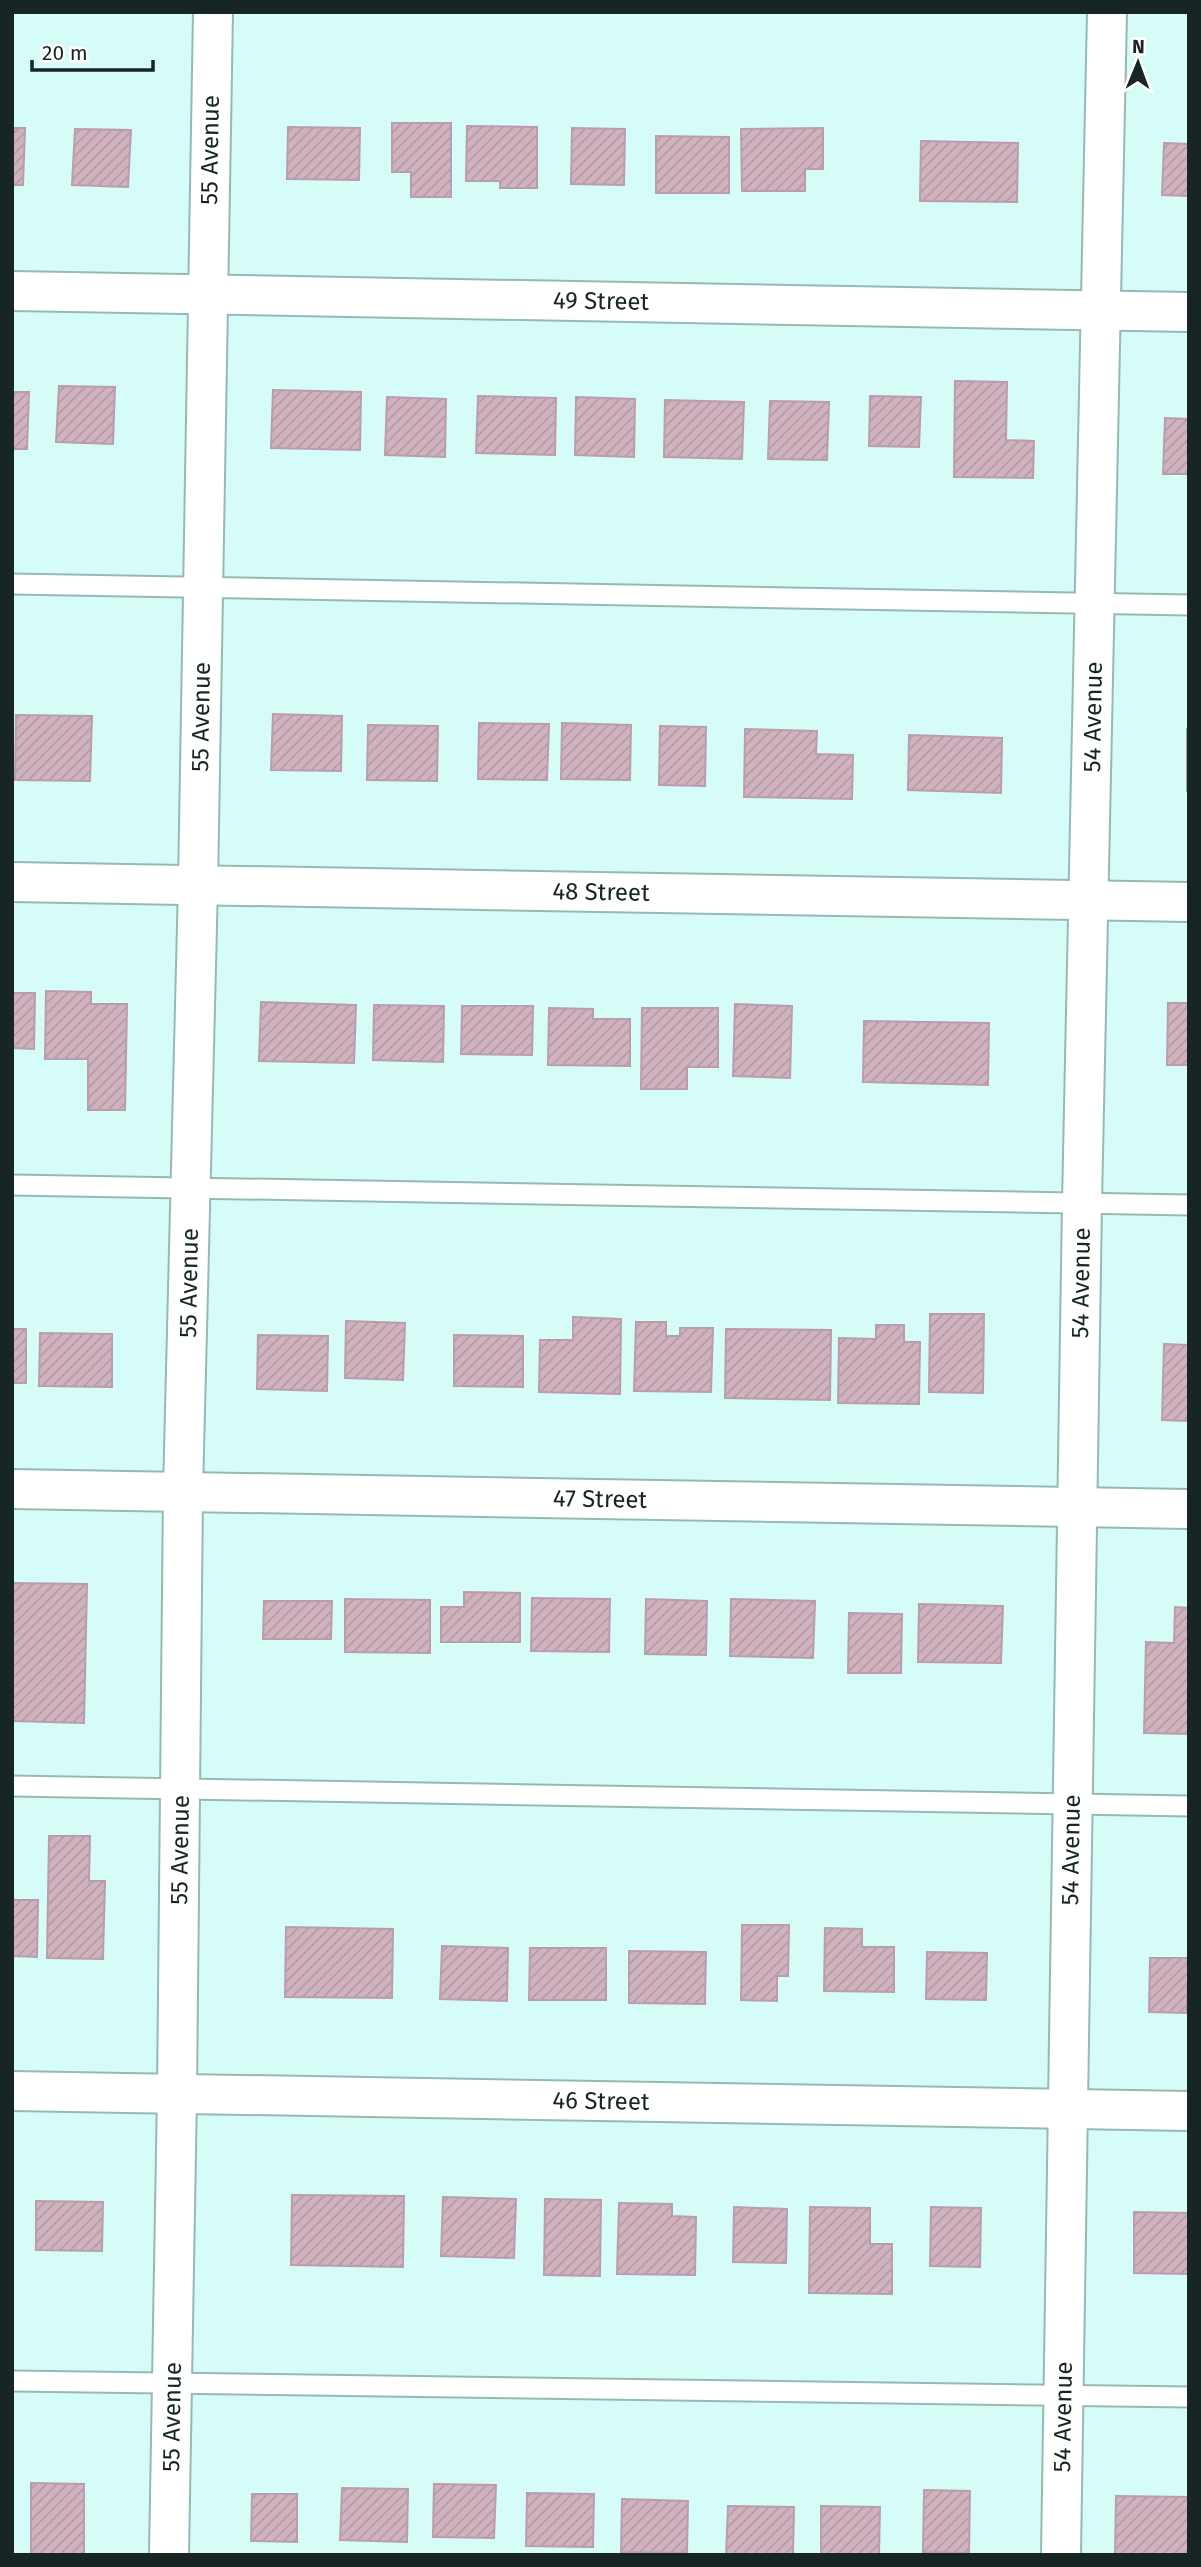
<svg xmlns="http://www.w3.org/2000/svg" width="1201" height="2567" font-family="'Fira Sans',sans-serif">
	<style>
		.building { fill: url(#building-hatch); stroke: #ba9daa; stroke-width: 2 }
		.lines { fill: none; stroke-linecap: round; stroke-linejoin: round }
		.lane-casing { stroke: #95b9b6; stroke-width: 23 }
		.street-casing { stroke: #95b9b6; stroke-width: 42 }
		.secondary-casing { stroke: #95b9b6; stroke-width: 42 }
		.lane { stroke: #fff; stroke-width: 19 }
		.street { stroke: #fff; stroke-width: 38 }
		.secondary { stroke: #fff; stroke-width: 38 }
		.labels { text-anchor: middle; stroke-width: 6; stroke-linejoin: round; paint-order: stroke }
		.street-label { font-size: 24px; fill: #172524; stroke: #fff }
	</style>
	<defs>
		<pattern id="building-hatch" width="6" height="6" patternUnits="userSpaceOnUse" patternTransform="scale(1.75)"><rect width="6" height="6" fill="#d1b3c0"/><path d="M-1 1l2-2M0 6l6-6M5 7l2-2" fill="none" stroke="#b39aa5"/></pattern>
	</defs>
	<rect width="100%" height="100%" fill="#d6fcf8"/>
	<g class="building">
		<path d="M392 123H451V197H411V172H392Z"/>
		<path d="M467 126 537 127V188H500V181H466Z"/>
		<path d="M288 127 360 128 359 180 287 179Z"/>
		<path d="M12 128H25L23 185H12Z"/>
		<path d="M572 128 625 129 624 185 571 184Z"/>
		<path d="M823 128V169H805V191H742L741 129Z"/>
		<path d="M75 129 131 130 128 187 72 185Z"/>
		<path d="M656 136 729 137V193H656Z"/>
		<path d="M921 141 1018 143 1017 202 920 201Z"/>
		<path d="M1164 143 1189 144V196L1162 195Z"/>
		<path d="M955 381 1007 382 1006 440 1034 441 1033 478 954 477Z"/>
		<path d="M59 386 115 387 113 444 56 442Z"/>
		<path d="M273 390 361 392 360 450 271 448Z"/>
		<path d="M12 392H29L27 449H12Z"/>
		<path d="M478 396 556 398 555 455 476 453Z"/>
		<path d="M870 396 921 397 919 447 869 446Z"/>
		<path d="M387 397 446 399 445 457 385 455Z"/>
		<path d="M576 397 635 399 634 457 575 455Z"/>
		<path d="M665 400 744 402 742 459 664 457Z"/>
		<path d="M770 401 829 402 827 460 768 459Z"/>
		<path d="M1165 418 1189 419V474H1163Z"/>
		<path d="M273 714 342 716 341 771 271 770Z"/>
		<path d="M16 715 92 716 90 781 15 780Z"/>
		<path d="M479 723 549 724 547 780 478 779Z"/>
		<path d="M562 723 631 725 630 780 561 779Z"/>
		<path d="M368 725 438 726 437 781 367 780Z"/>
		<path d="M660 726 706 727 705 786 659 785Z"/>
		<path d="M745 729 817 731 816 754 853 755 852 799 744 797Z"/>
		<rect x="1187" y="729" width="2" height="62"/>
		<path d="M909 735 1002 738 1001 793 908 790Z"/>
		<path d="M46 991 91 992V1004H127L125 1110H88V1059H45Z"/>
		<path d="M12 993H35L34 1049 12 1048Z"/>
		<path d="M261 1002 356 1005 354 1063 259 1061Z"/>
		<path d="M1168 1003H1189V1065H1167Z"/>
		<path d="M735 1004 792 1006 790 1078 733 1076Z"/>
		<path d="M374 1005 444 1006 443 1062 373 1060Z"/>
		<path d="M462 1006H533L532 1055 461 1054Z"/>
		<path d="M549 1008 593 1009V1019H630V1066L548 1065Z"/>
		<path d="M642 1008H718V1067H687V1089H641Z"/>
		<path d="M864 1021 989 1023 988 1085 863 1082Z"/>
		<path d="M930 1314H984L983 1393 929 1392Z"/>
		<path d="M573 1317 621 1319 620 1394 539 1392 540 1340H573Z"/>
		<path d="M346 1321 405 1323 403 1380 345 1378Z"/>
		<path d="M636 1322H666V1336H680V1328H713L711 1392 634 1391Z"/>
		<path d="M876 1325H904V1342H920L919 1404 838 1403 839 1338 876 1339Z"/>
		<rect x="12" y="1329" width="14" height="54"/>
		<path d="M726 1329 831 1330 830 1400 725 1398Z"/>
		<path d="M40 1333 112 1334V1387L39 1386Z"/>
		<path d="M258 1335 328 1336 327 1391 257 1389Z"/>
		<path d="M454 1335 523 1336V1387L454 1386Z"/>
		<path d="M1164 1344 1189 1345V1421L1162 1420Z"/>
		<path d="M12 1583 87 1584 84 1723 12 1721Z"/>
		<path d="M464 1592 520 1593V1642H441V1607H464Z"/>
		<path d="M532 1598 610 1599 609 1652 531 1651Z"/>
		<path d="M345 1599 430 1600V1653L345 1652Z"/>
		<path d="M646 1599 707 1601 706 1655 645 1654Z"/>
		<path d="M731 1599 815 1601 813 1658 730 1656Z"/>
		<path d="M264 1601H332L331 1639H263Z"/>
		<path d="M919 1604 1003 1606 1001 1663 918 1662Z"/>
		<path d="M1175 1607 1189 1608V1734L1144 1733 1146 1642 1174 1643Z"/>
		<path d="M849 1613 902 1614 901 1673H848Z"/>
		<path d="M49 1836H90L89 1881H105L103 1959 47 1958Z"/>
		<path d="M12 1900H38L37 1957 12 1956Z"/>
		<path d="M742 1925H789L788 1976H777V2001L741 2000Z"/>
		<path d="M286 1927 393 1929 392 1998 285 1997Z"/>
		<path d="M825 1928 862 1929V1947H894V1992L824 1991Z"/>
		<path d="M442 1946 508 1948 507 2001 440 1999Z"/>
		<path d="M530 1948H606V2000H529Z"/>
		<path d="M629 1951 706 1952 705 2004 629 2003Z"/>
		<path d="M927 1952 987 1953 986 2000 926 1999Z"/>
		<path d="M1150 1958H1189L1187 2013 1149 2012Z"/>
		<path d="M292 2195 404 2196 403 2267 291 2265Z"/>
		<path d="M443 2197 516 2199 514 2258 441 2256Z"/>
		<path d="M545 2199 601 2200 600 2276 544 2275Z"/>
		<path d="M36 2201 103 2202 102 2251 36 2250Z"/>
		<path d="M619 2203 672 2204V2216L696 2217 695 2275 617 2274Z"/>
		<path d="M734 2207 787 2209 786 2263 733 2262Z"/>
		<path d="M810 2207 870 2208V2244H892V2294L809 2293Z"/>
		<path d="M931 2207 981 2208 980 2267 930 2266Z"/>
		<path d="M1134 2212 1189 2213V2274L1134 2273Z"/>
		<path d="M31 2483 84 2484V2555L31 2554Z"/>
		<path d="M434 2484 496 2485 494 2538 433 2537Z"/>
		<path d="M342 2488 408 2489 407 2542 340 2540Z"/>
		<path d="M924 2490 970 2491 969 2553 923 2552Z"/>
		<path d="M527 2493 594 2494 593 2547 526 2546Z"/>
		<path d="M252 2494H297V2542L251 2541Z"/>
		<path d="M1116 2496 1189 2497V2555H1115Z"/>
		<path d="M622 2499 688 2501 687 2553 621 2552Z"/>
		<path d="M728 2506 794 2507 793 2555H726Z"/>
		<path d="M821 2506 880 2507 879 2555H821Z"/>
	</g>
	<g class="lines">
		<defs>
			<g id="lane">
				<path d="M12 584 1189 605"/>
				<path d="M12 1185 1189 1205"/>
				<path d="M12 1786 1189 1806"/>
				<path d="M12 2381 1189 2397"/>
			</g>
			<g id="street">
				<path d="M12 291 1189 312"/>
				<path d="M12 882 1189 902"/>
				<path d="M12 2091 1189 2111"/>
				<path d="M1061 2555 1082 1203 1107 12"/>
			</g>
			<g id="secondary">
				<path d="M12 1489 1189 1509"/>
				<path d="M169 2555 177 2094 183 1492 198 885 213 12"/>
			</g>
		</defs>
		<use href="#lane" class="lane-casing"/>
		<use href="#street" class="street-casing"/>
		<use href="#secondary" class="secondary-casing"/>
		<use href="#lane" class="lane"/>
		<use href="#street" class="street"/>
		<use href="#secondary" class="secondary"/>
	</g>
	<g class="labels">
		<g class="street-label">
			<text transform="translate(210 150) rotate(-89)" y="8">55 Avenue</text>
			<text transform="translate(601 301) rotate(1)" y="8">49 Street</text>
			<text transform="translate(201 717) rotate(-89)" y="8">55 Avenue</text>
			<text transform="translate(1093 717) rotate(-89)" y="8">54 Avenue</text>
			<text transform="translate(601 892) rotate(1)" y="8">48 Street</text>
			<text transform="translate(189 1283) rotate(-89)" y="8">55 Avenue</text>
			<text transform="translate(1081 1283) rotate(-89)" y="8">54 Avenue</text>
			<text transform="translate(600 1499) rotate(1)" y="8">47 Street</text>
			<text transform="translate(180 1850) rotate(-89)" y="8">55 Avenue</text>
			<text transform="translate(1071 1850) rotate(-89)" y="8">54 Avenue</text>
			<text transform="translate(601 2101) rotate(1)" y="8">46 Street</text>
			<text transform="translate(172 2417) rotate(-89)" y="8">55 Avenue</text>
			<text transform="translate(1063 2417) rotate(-89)" y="8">54 Avenue</text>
		</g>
	</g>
	<rect width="1201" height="2567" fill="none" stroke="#172524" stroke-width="28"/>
	<g transform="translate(1138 63) rotate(1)" stroke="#ffffff" stroke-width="5" paint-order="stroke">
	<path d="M0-5L12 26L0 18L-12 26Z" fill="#172524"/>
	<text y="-10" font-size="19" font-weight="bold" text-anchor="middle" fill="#172524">N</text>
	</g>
	<path d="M32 60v10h121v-10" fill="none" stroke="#172524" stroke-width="3.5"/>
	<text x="42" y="60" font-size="21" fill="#172524" stroke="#ffffff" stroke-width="5" paint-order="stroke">20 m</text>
</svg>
